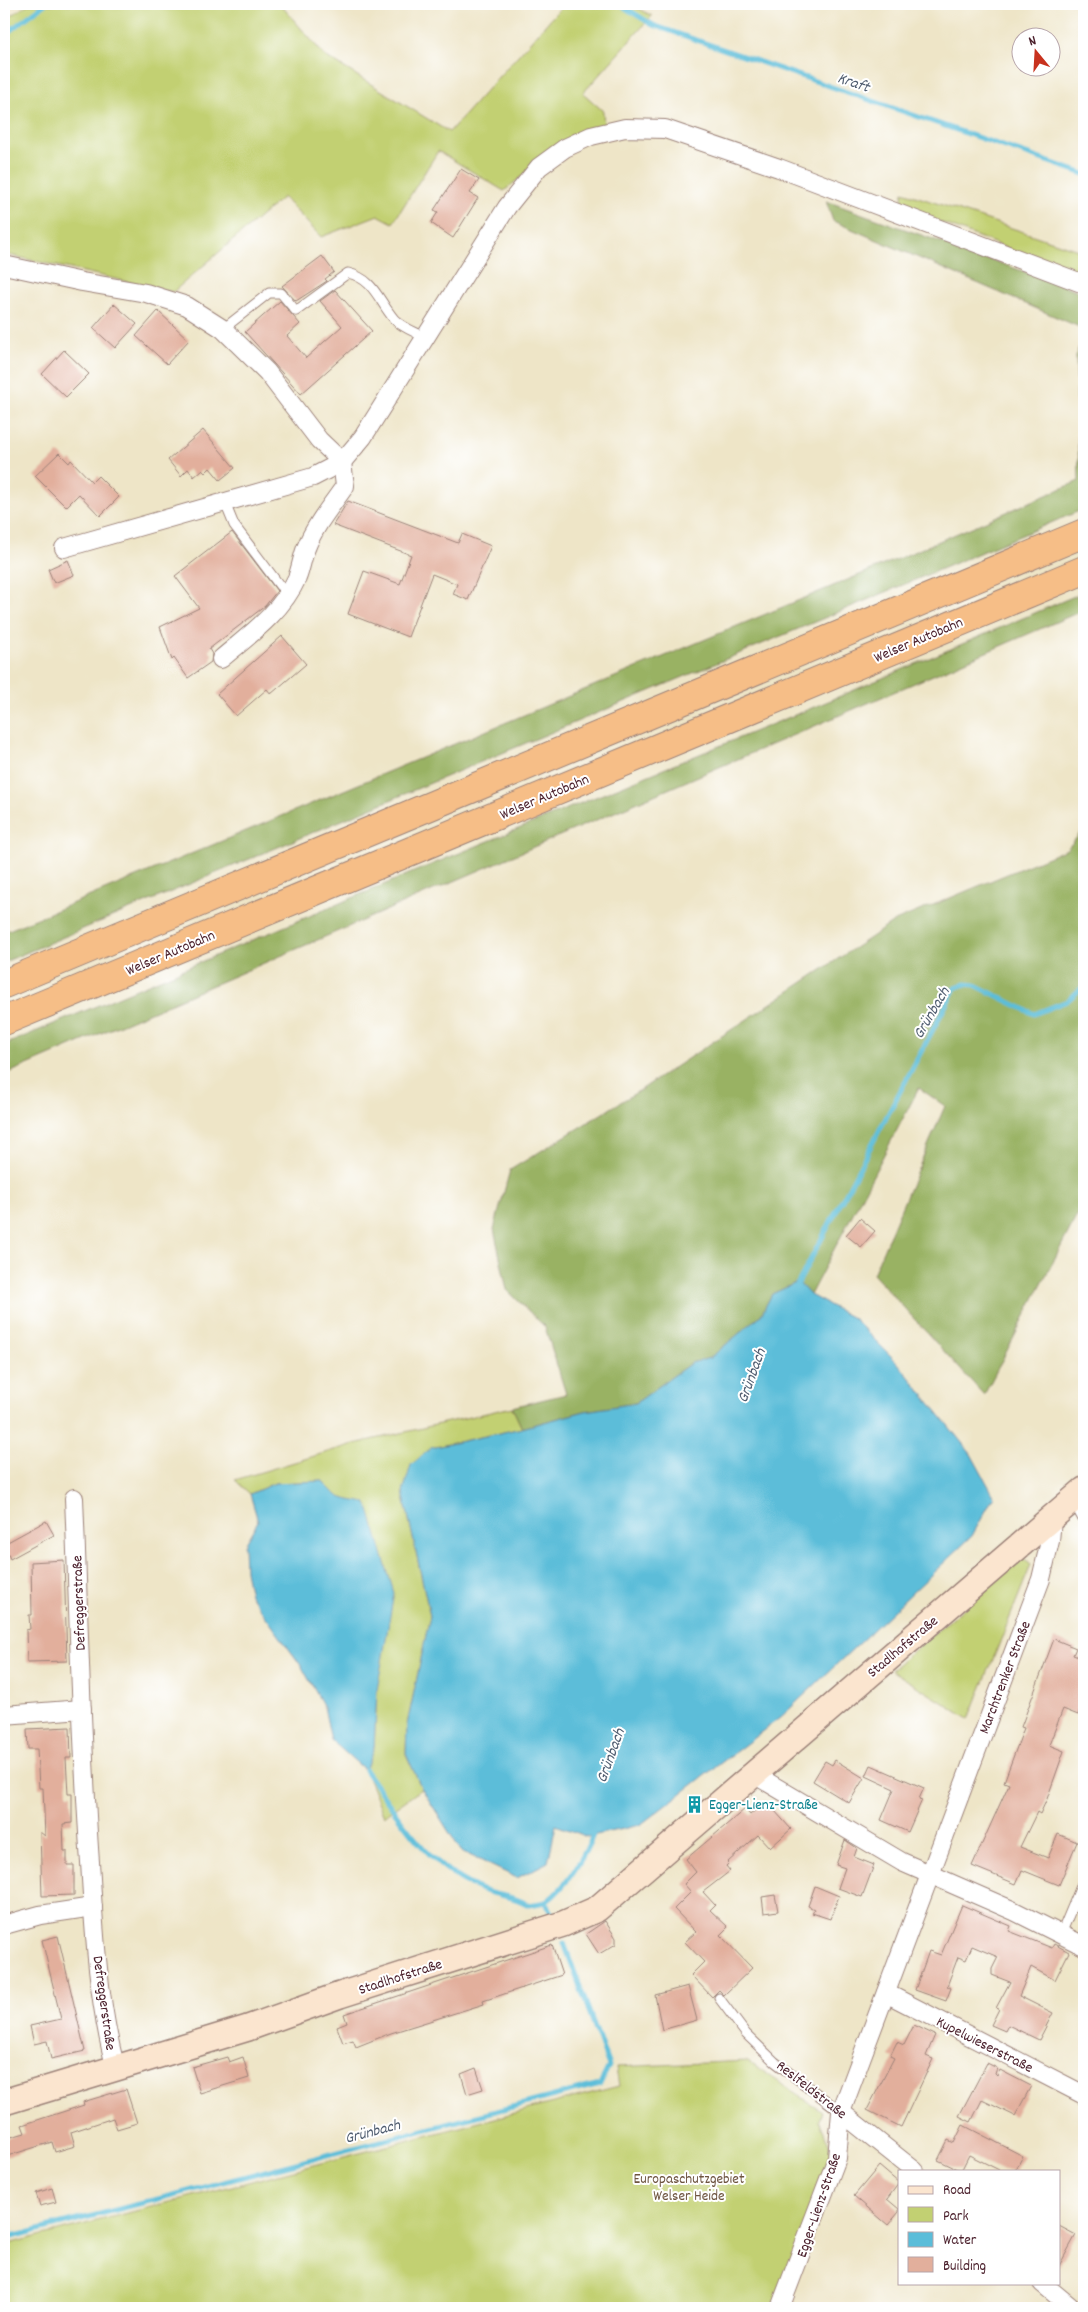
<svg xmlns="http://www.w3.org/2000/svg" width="1088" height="2312" font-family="Dekko,sans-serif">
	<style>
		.green { fill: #c2d072; stroke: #86784e }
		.forest { fill: #99b264; stroke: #726848 }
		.water { fill: #5bbdd9; stroke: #526e82 }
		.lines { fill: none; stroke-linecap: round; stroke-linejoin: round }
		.stream { stroke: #5bbdd9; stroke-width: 5 }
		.building { fill: #e2af9c }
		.lane-casing { stroke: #9c8279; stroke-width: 11 }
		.street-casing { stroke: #9c8279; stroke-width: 20 }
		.secondary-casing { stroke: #9c8279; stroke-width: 28 }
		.highway-casing { stroke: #9c8279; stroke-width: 30 }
		.lane { stroke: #fff; stroke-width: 9 }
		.street { stroke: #fff; stroke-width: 18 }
		.secondary { stroke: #fbe5cf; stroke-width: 25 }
		.highway { stroke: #f6be87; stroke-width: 28 }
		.labels { text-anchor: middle; stroke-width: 4; stroke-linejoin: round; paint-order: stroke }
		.street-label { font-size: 15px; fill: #4a1f2b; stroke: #fff }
		.culture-label { font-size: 15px; fill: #0d838f; stroke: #fff; text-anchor: start }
		.park-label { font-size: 15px; fill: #6e5440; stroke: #fff }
		.water-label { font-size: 16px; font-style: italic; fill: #515e71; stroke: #fff }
	</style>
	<rect width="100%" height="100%" fill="#fff"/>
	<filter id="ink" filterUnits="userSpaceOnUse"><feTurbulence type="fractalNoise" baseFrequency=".02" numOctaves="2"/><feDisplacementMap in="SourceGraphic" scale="10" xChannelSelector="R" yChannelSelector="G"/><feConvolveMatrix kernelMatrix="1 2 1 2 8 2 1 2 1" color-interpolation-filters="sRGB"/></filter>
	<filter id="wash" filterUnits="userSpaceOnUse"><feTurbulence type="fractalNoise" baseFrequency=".0096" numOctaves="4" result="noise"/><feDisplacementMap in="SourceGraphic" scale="20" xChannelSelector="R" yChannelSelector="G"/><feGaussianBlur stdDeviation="1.12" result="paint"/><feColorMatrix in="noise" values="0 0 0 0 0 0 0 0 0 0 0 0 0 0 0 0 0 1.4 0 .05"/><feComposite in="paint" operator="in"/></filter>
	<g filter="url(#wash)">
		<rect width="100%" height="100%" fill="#eee5c7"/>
		<g class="green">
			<path d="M28 4H280L325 56 449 132 564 4H631L652 16 583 93 603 111 604 125 573 134 504 191 438 151 393 223 378 215 321 237 283 197 173 292 4 254V21Z"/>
			<path d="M903 192 1084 252V278L901 207Z"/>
			<path d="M512 1407 522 1428 431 1448 403 1492 430 1616 407 1725 406 1754 422 1789 384 1816 365 1770 374 1748 377 1690 340 1499 334 1495 323 1481 275 1483 250 1494 235 1480 354 1444Z"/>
			<path d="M1023 1558 1031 1565 969 1719 891 1670Z"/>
			<path d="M748 2061 822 2111 819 2120 833 2153 774 2308H4V2245L619 2086 616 2067Z"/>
		</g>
		<g class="forest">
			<path d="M826 201 1084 293V329L833 221Z"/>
			<path d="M1084 336V509L4 962V932L881 566 1079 481 1076 354Z"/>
			<path d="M1084 592V610L4 1075V1045L416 871 831 700Z"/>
			<path d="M1084 829V1202L984 1395 873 1274 945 1106 919 1088 810 1295 798 1282 772 1294 761 1315 710 1358 691 1363 636 1403 585 1411 522 1428 512 1407 566 1394 545 1327 507 1290 494 1229 510 1170 642 1089 895 921 1067 849Z"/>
		</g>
		<g class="water">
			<path d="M798 1282 810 1295 853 1318 897 1362 971 1454 994 1496 972 1536 781 1717 640 1825 587 1837 556 1825 548 1862 517 1878 461 1851 422 1789 406 1754 407 1725 430 1616 403 1492 411 1465 431 1448 522 1428 585 1411 636 1403 691 1363 710 1358 761 1315 772 1294Z"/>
			<path d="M323 1481C338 1500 343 1499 367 1503L394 1593 377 1690 374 1748 365 1770 331 1740 324 1707 302 1667 250 1595 245 1571 244 1545 258 1521 250 1494 275 1483Z"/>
		</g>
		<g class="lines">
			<g class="stream">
				<path d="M619 4 653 25 1084 174"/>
				<path d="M4 35 45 4"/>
				<path d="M796 1287 955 988 965 984 975 985 1034 1014 1067 1001 1084 986"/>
				<path d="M365 1770C397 1814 428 1869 482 1890 500 1897 510 1894 529 1905L546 1902"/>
				<path d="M552 1916 546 1902C568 1886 585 1855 595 1830"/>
				<path d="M4 2239 600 2084 609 2066 564 1943"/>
			</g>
		</g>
		<g id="blocks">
			<g class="building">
				<path d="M461 169 479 180 470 193 478 198 453 238 431 223 438 212 434 210Z"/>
				<path d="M322 256 334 272 325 279 327 281 296 301 282 286Z"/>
				<path d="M335 290 372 331 301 394 245 332 280 301 300 324 287 336 306 358 342 326 320 301Z"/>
				<path d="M114 304 137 324 115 348 93 328Z"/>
				<path d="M158 311 189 340 167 364 136 336Z"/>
				<path d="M64 350 89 374 66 397 42 374Z"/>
				<path d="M203 430 235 468 220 480 210 468 205 473 202 470 194 477 188 469 181 476 168 460Z"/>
				<path d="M59 453 69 463 71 460 92 482 98 476 119 497 100 516 79 494 66 507 35 476Z"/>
				<path d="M348 501 458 543 462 534 491 546 468 600 453 594 457 584 432 574 408 637 348 614 364 571 400 584 411 555 333 525Z"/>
				<path d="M232 532 277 591 265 606 209 649 212 654 211 662 188 678 174 658 172 660 160 627 199 608 175 576Z"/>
				<path d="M68 560 74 575 54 583 48 569Z"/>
				<path d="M282 636 306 664 271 694 267 689 236 716 217 694Z"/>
				<path d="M860 1218 875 1231 861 1247 846 1235Z"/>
				<path d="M46 1521 54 1535 10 1559 4 1544Z"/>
				<path d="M64 1560 67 1661 27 1662 26 1630 30 1629 29 1615H32L31 1562Z"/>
				<path d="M1054 1639 1076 1648 1073 1655 1084 1659V1699L1078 1715 1063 1709 1049 1745 1064 1751 1047 1799 1040 1814 1037 1812 1020 1847 1048 1858 1058 1834 1077 1842 1059 1885 1022 1870 1016 1884 972 1866 1009 1784 1004 1782 1024 1728 1021 1727Z"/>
				<path d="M70 1727 71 1758H66L68 1794H72V1823L63 1824 64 1851H67V1865H74V1895L42 1896 40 1832 45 1836 43 1788H39L37 1749H28L27 1729Z"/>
				<path d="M835 1760 864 1778 849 1803 813 1781 825 1761 832 1765Z"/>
				<path d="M871 1765 924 1788 919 1799 922 1800 908 1832 881 1820 894 1789 866 1776Z"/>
				<path d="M766 1801 791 1829 770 1848 758 1835 728 1862 729 1863 726 1866 730 1871 703 1892 715 1905 710 1910 728 1927 720 1935 752 1968 724 1995 719 1990 712 1997 691 1975 704 1962 685 1942 696 1932 674 1909 691 1892 684 1884 696 1872 686 1859 745 1809 750 1815Z"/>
				<path d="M845 1840 857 1848 854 1857 874 1865 862 1897 838 1888 845 1868 836 1865Z"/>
				<path d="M815 1886 839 1896 830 1919 812 1913 814 1909 808 1906Z"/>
				<path d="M775 1895 778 1911 764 1913 762 1897Z"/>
				<path d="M962 1905 1011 1926 1009 1931 1052 1948 1054 1944 1069 1952 1055 1980 1031 1967 1019 1996 1053 2013 1039 2040 1008 2025 1005 2031 991 2025 999 2009 996 2008 1010 1982 992 1975V1969L998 1957 972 1946 966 1960 958 1957 947 1986 951 1988 946 2001 915 1990 929 1951 941 1955Z"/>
				<path d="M605 1921 616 1938V1944L599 1954 586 1934Z"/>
				<path d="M58 1936 85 2051 51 2059 47 2041 34 2044 30 2026 61 2019 42 1940Z"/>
				<path d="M552 1945 562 1975 483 2001 484 2004 391 2033 356 2047 353 2040 343 2043 337 2027 347 2023 344 2014Z"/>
				<path d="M688 1986 697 2020 662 2030 655 1995Z"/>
				<path d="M914 2025 935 2035 926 2056 933 2059 901 2127 867 2110 894 2058 890 2056 897 2042 904 2045Z"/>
				<path d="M227 2057 229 2062 243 2057 249 2078 200 2093 192 2067Z"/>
				<path d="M987 2063 997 2068 995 2074 997 2076 1000 2070 1031 2086 1015 2116 982 2100 971 2122 959 2116Z"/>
				<path d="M476 2068 483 2089 467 2094 461 2074Z"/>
				<path d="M126 2089 137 2123 117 2129 113 2118 71 2132 75 2146 55 2152 52 2142 4 2157V2139L25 2133 22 2125 84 2105 83 2102Z"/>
				<path d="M963 2125 1023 2156 1015 2171H1001L969 2155 961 2171 938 2160 948 2140 954 2143Z"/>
				<path d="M879 2166 899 2183 887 2199 899 2209V2212L888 2225 854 2196Z"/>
				<path d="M52 2188 56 2202 40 2206 36 2193Z"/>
				<path d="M1059 2226 1076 2235 1059 2266Z"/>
			</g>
		</g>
	</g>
	<g filter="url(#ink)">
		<use href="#blocks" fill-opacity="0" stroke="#9c8279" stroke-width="1"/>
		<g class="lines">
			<defs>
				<g id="lane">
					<path d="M223 329 269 293H281L296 311 348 273C374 279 378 300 394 319 401 327 415 332 425 337"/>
					<path d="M225 503 234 525 280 586 288 592"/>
					<path d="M1073 1501 1084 1521"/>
					<path d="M1061 1934 1084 1879"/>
					<path d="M719 1998 746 2034 775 2062 841 2112"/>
				</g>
				<g id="street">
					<path d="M4 265 82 282 146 293 187 306 223 329 267 372 319 440 342 462 345 486C331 506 315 525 306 548 302 558 301 568 297 578 282 612 248 636 221 659"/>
					<path d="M64 548 313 477 342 462 363 437 507 207 539 167 565 148 591 136 625 128 665 129 779 168 1084 284"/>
					<path d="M74 1498C79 1619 81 1741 90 1862 94 1930 98 2003 116 2069"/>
					<path d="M4 1715 82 1709"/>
					<path d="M752 1773 902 1862 1014 1911 1084 1946"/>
					<path d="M4 1925 40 1915 93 1907"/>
					<path d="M886 1993 1084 2095"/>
					<path d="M841 2112 915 2171"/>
					<path d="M1042 2283 1072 2308"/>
					<path d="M780 2308 837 2158 841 2112 1041 1579 1050 1541 1052 1519"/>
				</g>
				<path id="secondary" d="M4 2102 248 2028 340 1995 563 1924 597 1909 1084 1490"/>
				<g id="highway">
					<path d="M4 984 1084 533"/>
					<path d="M4 1021 1084 570"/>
				</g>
			</defs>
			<use href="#lane" class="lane-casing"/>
			<use href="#street" class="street-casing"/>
			<use href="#secondary" class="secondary-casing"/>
			<use href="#highway" class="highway-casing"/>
			<use href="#lane" class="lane"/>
			<use href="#street" class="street"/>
			<use href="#secondary" class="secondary"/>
			<use href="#highway" class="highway"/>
		</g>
	</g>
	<defs>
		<symbol id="building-bare" viewBox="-9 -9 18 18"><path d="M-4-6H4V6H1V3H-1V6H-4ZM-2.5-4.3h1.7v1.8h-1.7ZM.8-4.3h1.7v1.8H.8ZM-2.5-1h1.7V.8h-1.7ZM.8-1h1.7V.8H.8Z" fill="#0f9aa8" stroke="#fff" stroke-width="2.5" paint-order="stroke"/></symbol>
	</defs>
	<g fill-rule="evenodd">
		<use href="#building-bare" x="682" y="1792" width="25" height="25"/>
	</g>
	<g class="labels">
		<g class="street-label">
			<text transform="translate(918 639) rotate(-23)" y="5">Welser Autobahn</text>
			<text transform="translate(544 796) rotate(-23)" y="5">Welser Autobahn</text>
			<text transform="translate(170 952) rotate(-23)" y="5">Welser Autobahn</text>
			<text transform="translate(78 1603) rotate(-92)" y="5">Defreggerstraße</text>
			<text transform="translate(902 1646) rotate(-40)" y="5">Stadlhofstraße</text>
			<text transform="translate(1004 1677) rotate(-69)" y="5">Marchtrenker Straße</text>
			<text transform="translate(400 1976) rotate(-18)" y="5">Stadlhofstraße</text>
			<text transform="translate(105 2003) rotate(82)" y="5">Defreggerstraße</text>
			<text transform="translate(985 2044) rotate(27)" y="5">Kupelwieserstraße</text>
			<text transform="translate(812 2089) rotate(38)" y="5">Reslfeldstraße</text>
			<text transform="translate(818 2205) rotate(-71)" y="5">Egger-Lienz-Straße</text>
		</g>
		<g class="culture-label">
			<text x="709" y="1809">Egger-Lienz-Straße</text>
		</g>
		<g class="park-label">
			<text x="689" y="2183">Europaschutzgebiet<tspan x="689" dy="17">Welser Heide</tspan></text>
		</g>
		<g class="water-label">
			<text transform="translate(854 81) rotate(19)" y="6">Kraft</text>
			<text transform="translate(930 1012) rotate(-60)" y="6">Grünbach</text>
			<text transform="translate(750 1375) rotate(-70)" y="6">Grünbach</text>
			<text transform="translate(609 1755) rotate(-70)" y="6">Grünbach</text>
			<text transform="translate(372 2130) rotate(-15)" y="6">Grünbach</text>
		</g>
	</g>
	<rect width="1088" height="2312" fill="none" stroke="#fff" stroke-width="20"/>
	<rect x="898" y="2170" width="162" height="115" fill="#ffffff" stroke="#b7a5aa"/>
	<rect x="908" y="2186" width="25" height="8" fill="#fbe5cf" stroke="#b7a5aa"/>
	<text x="943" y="2194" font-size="15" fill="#4a1f2b">Road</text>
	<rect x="908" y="2207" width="25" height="15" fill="#c2d072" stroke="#b7a5aa"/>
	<text x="943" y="2220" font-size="15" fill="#4a1f2b">Park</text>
	<rect x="908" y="2232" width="25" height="15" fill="#5bbdd9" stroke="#b7a5aa"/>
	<text x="943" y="2244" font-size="15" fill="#4a1f2b">Water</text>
	<rect x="908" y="2257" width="25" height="15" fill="#e2af9c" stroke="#b7a5aa"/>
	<text x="943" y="2270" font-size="15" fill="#4a1f2b">Building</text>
	<g transform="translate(1036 52) rotate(342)"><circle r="24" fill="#ffffff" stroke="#b7a5aa"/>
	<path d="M0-4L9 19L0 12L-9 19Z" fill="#c8321e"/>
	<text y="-8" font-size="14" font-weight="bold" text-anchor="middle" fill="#4a1f2b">N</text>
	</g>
</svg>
